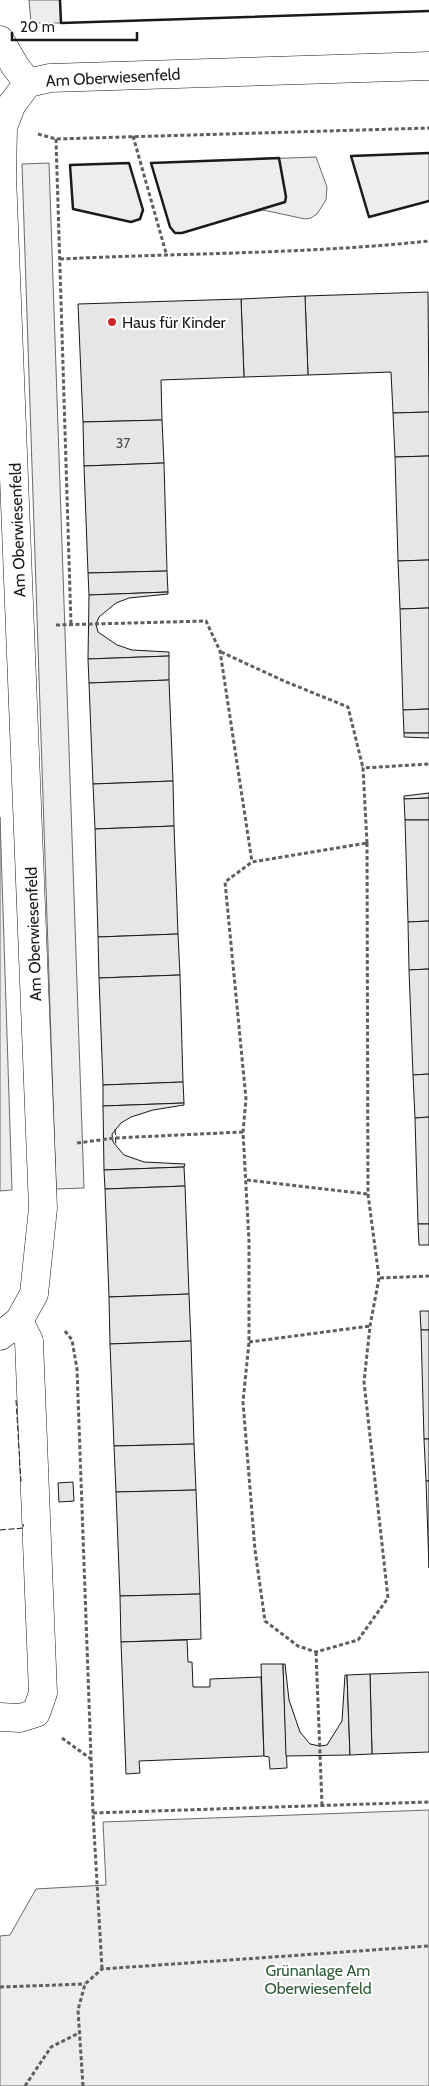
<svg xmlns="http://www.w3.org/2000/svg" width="429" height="2086" font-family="Cabin,sans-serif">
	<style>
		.built { fill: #ededed; stroke: #6a6a6a }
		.building { fill: #e6e6e6; stroke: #1a1a1a }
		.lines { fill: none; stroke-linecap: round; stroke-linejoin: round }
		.minor-casing { stroke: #1a1a1a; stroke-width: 29 }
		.path { stroke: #5f5f5f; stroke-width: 3; stroke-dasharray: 4 2.5; stroke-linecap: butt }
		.minor { stroke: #fff; stroke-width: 28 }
		.fence { stroke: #1a1a1a; stroke-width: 1; stroke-dasharray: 6 2.5; stroke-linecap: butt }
		.wall { stroke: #1a1a1a; stroke-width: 2.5 }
		.poi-dot { fill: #c62828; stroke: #fff; stroke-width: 2 }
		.labels { text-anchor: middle; stroke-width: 4; stroke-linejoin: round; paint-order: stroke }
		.number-label { font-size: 14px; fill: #4d4d4d }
		.street-label { font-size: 16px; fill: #1a1a1a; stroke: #fff }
		.poi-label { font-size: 16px; fill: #1a1a1a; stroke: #fff; text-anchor: start }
		.park-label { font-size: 16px; fill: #2b5a34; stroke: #fff }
	</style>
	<rect width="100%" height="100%" fill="#fff"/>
	<g class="built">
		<path d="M29 0H60L61 23H31Z"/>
		<path d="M429 153V201L369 217 351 156Z"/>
		<path d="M316 157 327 187 326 200 317 214 311 218 305 219 263 210 182 233H175L170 227 151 163Z"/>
		<path d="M49 163 84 1188 56 1189 22 164Z"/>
		<path d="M129 163 143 210 140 219 131 222 73 209 70 165Z"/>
		<path d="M0 817 12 1190 0 1191Z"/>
		<path d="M429 1810V2086H0V1936L10 1935 36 1889 106 1885 103 1822Z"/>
	</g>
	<g class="building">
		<path d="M428 292 429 412 393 413 391 372 308 375 305 296Z"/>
		<path d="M305 296 308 375 244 377 241 299Z"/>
		<path d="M241 299 244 377 161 380 162 420 83 422 78 304Z"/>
		<path d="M429 412V456L395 457 393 413Z"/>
		<path d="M162 420 164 463 84 466 83 422Z"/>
		<path d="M429 456V560L398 561 395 457Z"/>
		<path d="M164 463 167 571 88 573 84 466Z"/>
		<path d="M429 560V608L400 609 398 561Z"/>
		<path d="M167 571 168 592 89 595 88 573Z"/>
		<path d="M168 592V594L129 598 116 603 99 617 96 624 98 632 117 645 132 650 169 652V656L88 659 89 595Z"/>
		<path d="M429 608V709L403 710 400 609Z"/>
		<path d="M169 656V680L89 683 88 659Z"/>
		<path d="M169 680 173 781 93 784 89 683Z"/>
		<path d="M429 709V733H404L403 710Z"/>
		<path d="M404 733H429V738L404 737Z"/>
		<path d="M173 781 174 826 95 829 93 784Z"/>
		<path d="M429 793V798L404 799V796Z"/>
		<path d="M429 798V820H405L404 799Z"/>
		<path d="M405 820H429V921L408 922Z"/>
		<path d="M174 826 178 934 98 937 95 829Z"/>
		<path d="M429 921V969L409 970 408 922Z"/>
		<path d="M178 934 180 975 99 978 98 937Z"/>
		<path d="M429 969V1074L413 1075 409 970Z"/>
		<path d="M180 975 183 1082 103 1085 99 978Z"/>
		<path d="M429 1074V1117L415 1118 413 1075Z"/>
		<path d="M183 1082 184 1103 103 1106V1085Z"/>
		<path d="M184 1103V1105L153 1110 131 1117 121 1123 112 1134 113 1142 124 1155 144 1162 185 1164 184 1167 104 1170 103 1106Z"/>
		<path d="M429 1117V1224H418L415 1118Z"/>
		<path d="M184 1167 185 1186 105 1189 104 1170Z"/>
		<path d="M185 1186 189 1294 109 1297 105 1189Z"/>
		<path d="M418 1224H429V1245H419Z"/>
		<path d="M189 1294 191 1341 110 1344 109 1297Z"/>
		<path d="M420 1311H429V1330H421Z"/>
		<path d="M421 1330H429V1439H424Z"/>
		<path d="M191 1341 194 1444 114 1446 110 1344Z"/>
		<path d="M424 1439H429V1481H426Z"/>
		<path d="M194 1444 196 1490 116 1492 114 1446Z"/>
		<path d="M426 1481H429V1568Z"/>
		<path d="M73 1482 74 1501 59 1502 58 1483Z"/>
		<path d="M196 1490 200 1594 120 1596 116 1492Z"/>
		<path d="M200 1594 201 1639 121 1642 120 1596Z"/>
		<path d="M187 1640 188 1662H192L193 1687H210V1679L261 1677 264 1756 139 1761 140 1773 126 1774 121 1642Z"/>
		<path d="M261 1664H283L287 1768 270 1769 269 1757 264 1756Z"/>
		<path d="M283 1664H285L289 1700 300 1732 310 1744 320 1746 327 1745 342 1721 345 1675H347L350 1755 286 1756Z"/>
		<path d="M429 1672V1752L372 1754 370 1674Z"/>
		<path d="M370 1674 372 1754 350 1755 347 1675Z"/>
	</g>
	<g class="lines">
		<defs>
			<g id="minor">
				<path d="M0 40 15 66 28 83"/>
				<path d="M0 1336 19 1321 34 1294 43 1208 2 176 3 127 12 104 28 83 50 78 429 66"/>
				<path d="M0 1717 20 1718 36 1713 43 1693 29 1341 19 1321"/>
			</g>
		</defs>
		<use href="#minor" class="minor-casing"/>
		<g class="path">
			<path d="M38 134 56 139 429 128"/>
			<path d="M133 136 166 253"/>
			<path d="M56 139 71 625"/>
			<path d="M60 259C183 253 307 254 429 241"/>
			<path d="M56 625 206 621 220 651 252 862"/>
			<path d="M221 652 284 681 348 707 363 768"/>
			<path d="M367 843 368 1194 379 1278 370 1326 364 1382 388 1598 358 1640 316 1652 298 1646 265 1621 255 1550 243 1402 249 1342V1241L243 1132 246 1099 225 882 252 862Z"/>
			<path d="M367 843 363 768 429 764"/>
			<path d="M77 1143 115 1138 243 1132"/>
			<path d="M247 1180 368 1194"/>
			<path d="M380 1278 429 1276"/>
			<path d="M65 1331 72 1340 77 1369 93 1813 102 1969"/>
			<path d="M249 1342 370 1326"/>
			<path d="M316 1652 322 1805"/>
			<path d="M62 1738 91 1759"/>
			<path d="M93 1813 429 1802"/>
			<path d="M0 1987 85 1984"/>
			<path d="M25 2086 51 2047 79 2033"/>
			<path d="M83 2086 78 2010 85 1984 102 1969 429 1946"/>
		</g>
		<use href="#minor" class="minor"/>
		<g class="fence">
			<path d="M115 1129 116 1146"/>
			<path d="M16 1400 21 1482"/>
			<path d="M0 1530 24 1528 23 1524"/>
		</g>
		<g class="wall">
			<path d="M60 0 61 23 429 11"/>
			<path d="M429 153 351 156 369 217 429 201"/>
			<path d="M279 158 286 197 285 202 182 233H175L170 227 151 163Z"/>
			<path d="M129 163 143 210 140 219 131 222 73 209 70 165Z"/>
		</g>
	</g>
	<circle class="poi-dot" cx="112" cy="322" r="5"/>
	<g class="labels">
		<g class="number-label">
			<text x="123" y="448">37</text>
		</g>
		<g class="street-label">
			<text transform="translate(113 77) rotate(-3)" y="6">Am Oberwiesenfeld</text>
			<text transform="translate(17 530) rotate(-92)" y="6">Am Oberwiesenfeld</text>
			<text transform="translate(33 934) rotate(-92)" y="6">Am Oberwiesenfeld</text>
		</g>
		<g class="poi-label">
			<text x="122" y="328">Haus für Kinder</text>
		</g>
		<g class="park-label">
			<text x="318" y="1976">Grünanlage Am<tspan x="318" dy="18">Oberwiesenfeld</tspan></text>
		</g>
	</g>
	<path d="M12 32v8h125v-8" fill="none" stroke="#1a1a1a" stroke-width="2.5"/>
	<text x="20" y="32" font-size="15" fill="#1a1a1a" stroke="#ffffff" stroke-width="4" paint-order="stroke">20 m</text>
</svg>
